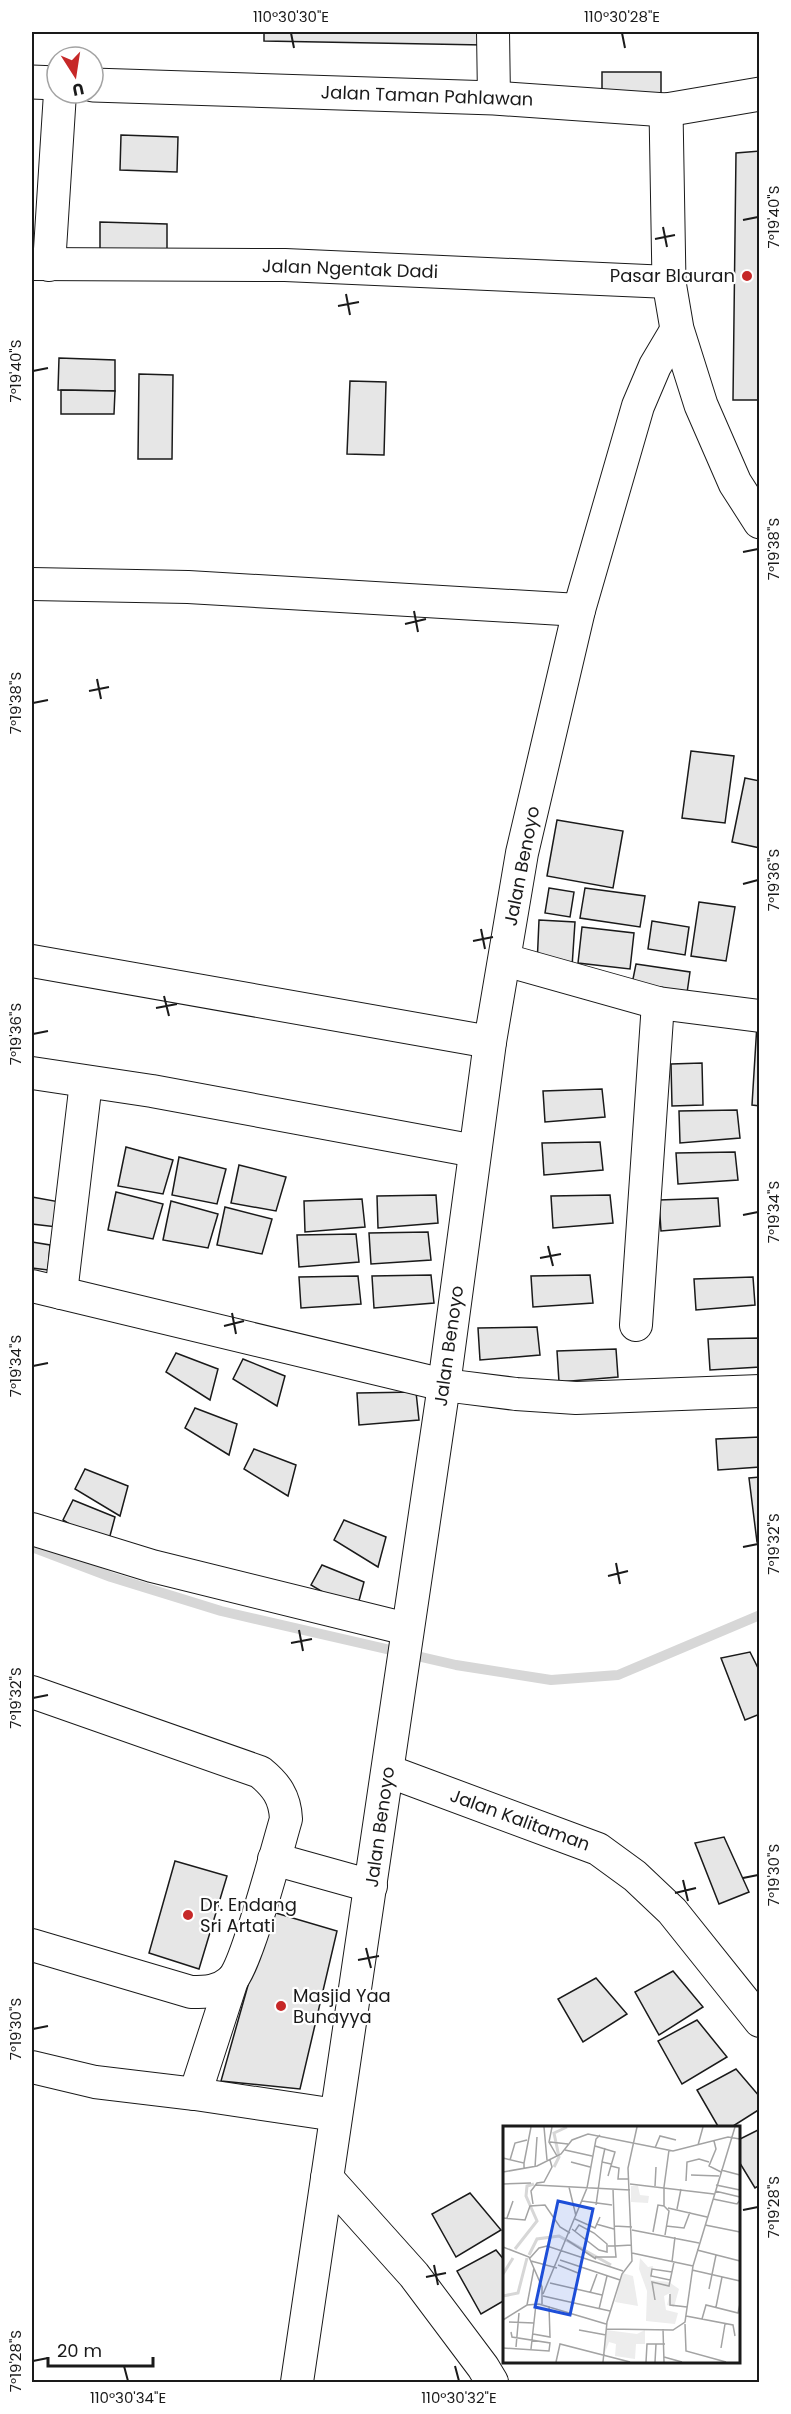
<svg xmlns="http://www.w3.org/2000/svg" width="791" height="2414" font-family="Poppins,sans-serif">
	<style>
		.lines { fill: none; stroke-linecap: round; stroke-linejoin: round }
		.stream { stroke: #d7d7d7; stroke-width: 10 }
		.building { fill: #e6e6e6; stroke: #1a1a1a; stroke-width: 1.5 }
		.minor-casing { stroke: #1a1a1a; stroke-width: 34 }
		.tertiary-casing { stroke: #1a1a1a; stroke-width: 35 }
		.minor { stroke: #fff; stroke-width: 32 }
		.tertiary { stroke: #fff; stroke-width: 33 }
		.ticks { fill: none; stroke: #1a1a1a; stroke-width: 2 }
		.poi-dot { fill: #c62828; stroke: #fff; stroke-width: 2 }
		.labels { text-anchor: middle; stroke-width: 4.5; stroke-linejoin: round; paint-order: stroke }
		.street-label { font-size: 18px; fill: #1a1a1a; stroke: #fff }
		.poi-label { font-size: 18px; fill: #1a1a1a; stroke: #fff; text-anchor: start }
		.inset-river { fill: none; stroke: #d7d7d7; stroke-width: 3 }
		.inset-road { fill: none; stroke: #a3a3a3; stroke-width: 1.5 }
		.view { fill: #1d4ed8; fill-opacity: 0.15; stroke: #1d4ed8; stroke-width: 3 }
		.inset-edge { fill: none; stroke: #1a1a1a; stroke-width: 3 }
		.neatline { fill: none; stroke: #1a1a1a; stroke-width: 2 }
		.ticks-label { font-size: 15px; text-anchor: middle; fill: #1a1a1a }
	</style>
	<rect width="100%" height="100%" fill="#fff"/>
	<g class="lines">
		<path class="stream" d="M32 1547 111 1577 221 1611 456 1665 551 1680 618 1675 760 1615"/>
	</g>
	<g class="building">
		<path d="M264 32H484V45L264 41Z"/>
		<rect x="602" y="72" width="59" height="28"/>
		<path d="M121 135 178 137 177 172 120 170Z"/>
		<path d="M760 151V400H733L736 153Z"/>
		<path d="M100 222 167 224V251L100 249Z"/>
		<path d="M59 358 115 360V391L58 390Z"/>
		<path d="M139 374 173 375 172 459H138Z"/>
		<path d="M350 381 386 382 384 455 347 454Z"/>
		<path d="M61 390 115 391 114 414H61Z"/>
		<path d="M691 751 734 756 725 823 682 818Z"/>
		<path d="M745 778 760 781V848L732 842Z"/>
		<path d="M557 820 623 831 613 888 547 876Z"/>
		<path d="M549 888 574 892 570 917 545 913Z"/>
		<path d="M585 888 645 896 640 927 580 918Z"/>
		<path d="M699 902 735 907 726 961 691 956Z"/>
		<path d="M539 920 575 922 572 967 537 966Z"/>
		<path d="M652 921 689 927 685 955 648 949Z"/>
		<path d="M582 927 634 933 630 969 578 963Z"/>
		<path d="M636 964 690 972 687 993 632 984Z"/>
		<path d="M757 1024H760V1106L752 1105Z"/>
		<path d="M702 1063 703 1105 672 1106 671 1064Z"/>
		<path d="M602 1089 605 1117 545 1122 543 1091Z"/>
		<path d="M737 1110 740 1138 680 1143 679 1111Z"/>
		<path d="M600 1142 603 1170 544 1175 542 1143Z"/>
		<path d="M126 1147 173 1160 163 1194 118 1186Z"/>
		<path d="M735 1152 738 1180 678 1184 676 1153Z"/>
		<path d="M179 1157 226 1169 217 1204 172 1195Z"/>
		<path d="M239 1165 286 1177 276 1211 231 1203Z"/>
		<path d="M116 1192 163 1204 153 1239 108 1230Z"/>
		<path d="M436 1195 438 1223 378 1228 377 1196Z"/>
		<path d="M610 1195 613 1223 553 1228 551 1196Z"/>
		<path d="M32 1197 60 1202 57 1227 32 1224Z"/>
		<path d="M718 1198 720 1226 661 1231 659 1200Z"/>
		<path d="M362 1199 365 1227 305 1232 304 1201Z"/>
		<path d="M171 1201 218 1214 208 1248 163 1240Z"/>
		<path d="M225 1207 272 1219 262 1254 217 1245Z"/>
		<path d="M428 1232 431 1260 371 1264 369 1233Z"/>
		<path d="M356 1234 359 1262 299 1267 297 1235Z"/>
		<path d="M32 1242 50 1245 48 1270 32 1268Z"/>
		<path d="M431 1275 434 1303 374 1308 372 1276Z"/>
		<path d="M590 1275 593 1303 533 1307 531 1276Z"/>
		<path d="M358 1276 361 1304 301 1308 299 1277Z"/>
		<path d="M753 1277 755 1305 696 1310 694 1279Z"/>
		<path d="M537 1327 540 1355 480 1360 478 1328Z"/>
		<path d="M760 1338V1367L710 1370 708 1339Z"/>
		<path d="M616 1349 618 1377 559 1382 557 1351Z"/>
		<path d="M176 1353 218 1369 210 1400 166 1372Z"/>
		<path d="M243 1359 285 1376 277 1406 233 1379Z"/>
		<path d="M416 1392 419 1420 359 1425 357 1393Z"/>
		<path d="M195 1408 237 1424 229 1455 185 1428Z"/>
		<path d="M760 1437V1467L718 1470 716 1439Z"/>
		<path d="M254 1449 296 1465 288 1496 244 1469Z"/>
		<path d="M85 1469 128 1486 120 1516 75 1489Z"/>
		<path d="M760 1477V1542H757L749 1478Z"/>
		<path d="M73 1500 115 1517 107 1547 63 1520Z"/>
		<path d="M344 1520 386 1537 378 1567 334 1540Z"/>
		<path d="M322 1565 364 1582 356 1612 311 1585Z"/>
		<path d="M750 1652 760 1672V1714L745 1720 721 1658Z"/>
		<path d="M724 1837 749 1892 719 1904 695 1843Z"/>
		<path d="M175 1861 227 1876 199 1969 149 1953Z"/>
		<path d="M269 1911 337 1931 300 2089 221 2081Z"/>
		<path d="M673 1971 703 2007 659 2035 635 1992Z"/>
		<path d="M596 1978 627 2014 583 2042 558 1999Z"/>
		<path d="M697 2020 727 2057 682 2084 658 2041Z"/>
		<path d="M736 2069 760 2097V2109L730 2128H719L697 2090Z"/>
		<path d="M760 2129V2185L755 2188 738 2160V2140Z"/>
		<path d="M470 2193 501 2230 456 2257 432 2214Z"/>
		<path d="M496 2250 505 2261V2300L481 2314 457 2271Z"/>
	</g>
	<g class="lines">
		<defs>
			<g id="minor">
				<path d="M493 32 494 98"/>
				<path d="M32 264 285 265 669 282"/>
				<path d="M49 265 60 93"/>
				<path d="M32 584 188 587 579 610"/>
				<path d="M505 960 658 1003 760 1016"/>
				<path d="M32 961 490 1042"/>
				<path d="M32 1073 152 1091 475 1151"/>
				<path d="M32 1286 444 1385 516 1394 576 1398 760 1391"/>
				<path d="M61 1293 86 1082"/>
				<path d="M636 1325 658 1003"/>
				<path d="M32 1529 152 1566 407 1629"/>
				<path d="M32 1692 260 1772C276 1785 285 1797 286 1819 278 1846 246 1969 230 1982 218 1992 206 1992 191 1992L32 1945"/>
				<path d="M388 1771 598 1849 635 1876 672 1911 760 2021"/>
				<path d="M274 1859 371 1886"/>
				<path d="M32 2067 95 2082 195 2094 336 2115"/>
				<path d="M195 2094 232 1980"/>
				<path d="M327 2178 414 2275 483 2367 492 2382"/>
				<path d="M297 2382 444 1385 490 1042 522 853 579 610 638 406 655 366 677 329"/>
			</g>
			<g id="tertiary">
				<path d="M32 82 57 83"/>
				<path d="M93 85 494 98 666 110 760 94"/>
				<path d="M666 110 669 282 677 329 701 405 735 483 760 522"/>
			</g>
		</defs>
		<use href="#minor" class="minor-casing"/>
		<use href="#tertiary" class="tertiary-casing"/>
		<use href="#minor" class="minor"/>
		<use href="#tertiary" class="tertiary"/>
	</g>
	<path class="ticks" d="M291 33 294 48M622 33 625 48M743 220 758 217M663 227 667 247M655 239 675 235M346 294 350 315M338 306 359 302M33 371 48 368M743 552 758 549M414 611 418 632M405 624 426 619M97 679 101 699M89 691 109 687M33 703 48 700M743 884 758 880M481 929 485 949M473 941 493 937M164 996 169 1016M156 1008 177 1004M33 1034 48 1031M743 1215 758 1212M548 1246 553 1266M540 1258 561 1254M232 1313 236 1334M224 1326 244 1321M33 1366 48 1363M743 1547 758 1544M616 1563 620 1584M608 1576 628 1571M299 1630 303 1651M291 1643 312 1639M33 1698 48 1695M743 1878 758 1875M683 1880 688 1901M675 1893 696 1888M366 1948 371 1968M358 1960 379 1956M33 2029 48 2026M743 2210 758 2207M434 2265 438 2285M426 2277 446 2273M33 2361 48 2358M124 2366 128 2381M455 2366 459 2381"/>
	<g class="poi-dot">
		<circle cx="747" cy="276" r="6"/>
		<circle cx="188" cy="1915" r="6"/>
		<circle cx="281" cy="2006" r="6"/>
	</g>
	<g class="labels">
		<g class="street-label">
			<text transform="translate(427 96) rotate(2)" y="6">Jalan Taman Pahlawan</text>
			<text transform="translate(350 269) rotate(2)" y="6">Jalan Ngentak Dadi</text>
			<text transform="translate(522 866) rotate(-79)" y="6">Jalan Benoyo</text>
			<text transform="translate(449 1346) rotate(-82)" y="6">Jalan Benoyo</text>
			<text transform="translate(520 1820) rotate(20)" y="6">Jalan Kalitaman</text>
			<text transform="translate(380 1827) rotate(-82)" y="6">Jalan Benoyo</text>
		</g>
		<g class="poi-label">
			<text x="735" y="282" text-anchor="end">Pasar Blauran</text>
			<text x="200" y="1911">Dr. Endang<tspan x="200" dy="21">Sri Artati</tspan></text>
			<text x="293" y="2002">Masjid Yaa<tspan x="293" dy="21">Bunayya</tspan></text>
		</g>
	</g>
	<g transform="translate(503 2126)">
		<rect width="237" height="237" fill="#fff"/>
		<path d="M128 60H135L137 69 146 70 145 77 128 76ZM137 132 145 141 150 140 148 154 166 156 176 163 171 181 164 179 167 167 161 170 163 184 175 187 172 198 143 195 144 165 136 143ZM119 147 130 150 135 180 112 176ZM103 204 134 208 142 204V218H133L132 233 112 230 113 218 106 216 101 229Z" fill="#ededed"/>
		<path class="inset-river" d="M51 41 56 31 51 7 64 1M12 123 34 95 23 70 24 60 31 58M26 129 34 113 56 110 108 139M0 148 10 132M0 170 15 167 24 132"/>
		<path class="inset-road" d="M41 1 44 34M49 1 46 16 54 30M211 15 213 23 206 40 218 46M47 16 65 18M195 19 200 1M92 20 112 26 105 50M102 22 99 36 108 38M152 22 157 10 173 14M62 24 89 30M0 32 21 37V42M7 34 12 17 24 14M68 36 87 41M21 37 28 1M108 40 116 42 115 53H126M32 41 34 11M218 44 237 49M0 46 34 40 58 28 69 14 85 8 170 25 225 11 237 13M188 49 216 50M183 55 184 36 196 33 206 36M0 58 28 57M127 58 211 68M32 59 127 64M213 59 237 64M152 60 153 41M66 61 73 90M212 65 237 71M210 73 234 78 237 74M79 75 109 79M30 78 28 65 34 57 41 56 49 41 47 34M93 79 99 36M165 82 204 91M174 83 178 63M0 92 22 94 27 80 42 79 57 101 67 107M4 92 10 75M72 93 92 102 97 91M93 98 111 103M202 99 237 106M111 100 129 101M163 100 181 102 187 86M69 103 96 124 104 126V118L91 107 76 99 72 105M129 104 196 117M150 106 155 79 161 80M162 109 166 85 161 80V61L166 24M64 114 93 133M105 120H112L110 63M0 121 26 131 39 161V178M194 124 237 135M129 127 190 140M92 131H113L112 120 129 119M27 132 36 122 44 120 120 145M57 134 117 154M28 135 54 142M169 136 172 111M55 139 75 147M189 144 237 155M167 154 148 150 149 143 169 146M47 157 99 169M206 163 213 129M87 167 94 148M40 168 84 62 93 13 97 9M167 168V179L184 181M40 170 107 185M152 174 149 156 166 160 171 136M24 179 31 142M213 181 219 151M96 183 104 150M183 190 230 199 232 210M199 193 203 179 235 187 237 178M0 194 24 179 36 178 103 198M6 196 31 197M182 198 183 225 223 236M103 203 170 204 182 196 190 140 232 1M160 203 161 236M76 204 103 209M30 208 47 211 46 180M13 221 16 187M0 222 46 225 47 217 9 211 8 206M218 222 222 198M28 223 33 178M161 231 179 236M53 236 57 218 127 236M100 236 104 196 119 148 129 135 125 42 134 1M143 236 144 218H162M152 236 153 218"/>
		<path class="view" d="M55 75 90 83 67 189 32 181Z"/>
		<rect width="237" height="237" class="inset-edge"/>
	</g>
	<rect width="791" height="2414" fill="none" stroke="#ffffff" stroke-width="66"/>
	<g transform="translate(75 75) rotate(168)"><circle r="28" fill="#ffffff" stroke="#a3a3a3" stroke-width="1.5"/>
	<path d="M0-4.5L10 22L0 15L-10 22Z" fill="#c62828"/>
	<text y="-9" font-size="16" font-weight="bold" text-anchor="middle" fill="#1a1a1a">U</text>
	</g>
	<path d="M48 2357v9h105v-9" fill="none" stroke="#1a1a1a" stroke-width="3"/>
	<text x="57" y="2357" font-size="18" fill="#1a1a1a" stroke="#ffffff" stroke-width="4.5" paint-order="stroke">20 m</text>
	<rect x="33" y="33" width="725" height="2348" class="neatline"/>
	<g class="ticks-label">
		<text x="291" y="22">110°30'30"E</text>
		<text x="622" y="22">110°30'28"E</text>
		<text transform="translate(774 217) rotate(-90)" y="5">7°19'40"S</text>
		<text transform="translate(16 371) rotate(-90)" y="5">7°19'40"S</text>
		<text transform="translate(774 549) rotate(-90)" y="5">7°19'38"S</text>
		<text transform="translate(16 703) rotate(-90)" y="5">7°19'38"S</text>
		<text transform="translate(774 880) rotate(-90)" y="5">7°19'36"S</text>
		<text transform="translate(16 1034) rotate(-90)" y="5">7°19'36"S</text>
		<text transform="translate(774 1212) rotate(-90)" y="5">7°19'34"S</text>
		<text transform="translate(16 1366) rotate(-90)" y="5">7°19'34"S</text>
		<text transform="translate(774 1544) rotate(-90)" y="5">7°19'32"S</text>
		<text transform="translate(16 1698) rotate(-90)" y="5">7°19'32"S</text>
		<text transform="translate(774 1875) rotate(-90)" y="5">7°19'30"S</text>
		<text transform="translate(16 2029) rotate(-90)" y="5">7°19'30"S</text>
		<text transform="translate(774 2207) rotate(-90)" y="5">7°19'28"S</text>
		<text transform="translate(16 2361) rotate(-90)" y="5">7°19'28"S</text>
		<text x="128" y="2403">110°30'34"E</text>
		<text x="459" y="2403">110°30'32"E</text>
	</g>
</svg>
